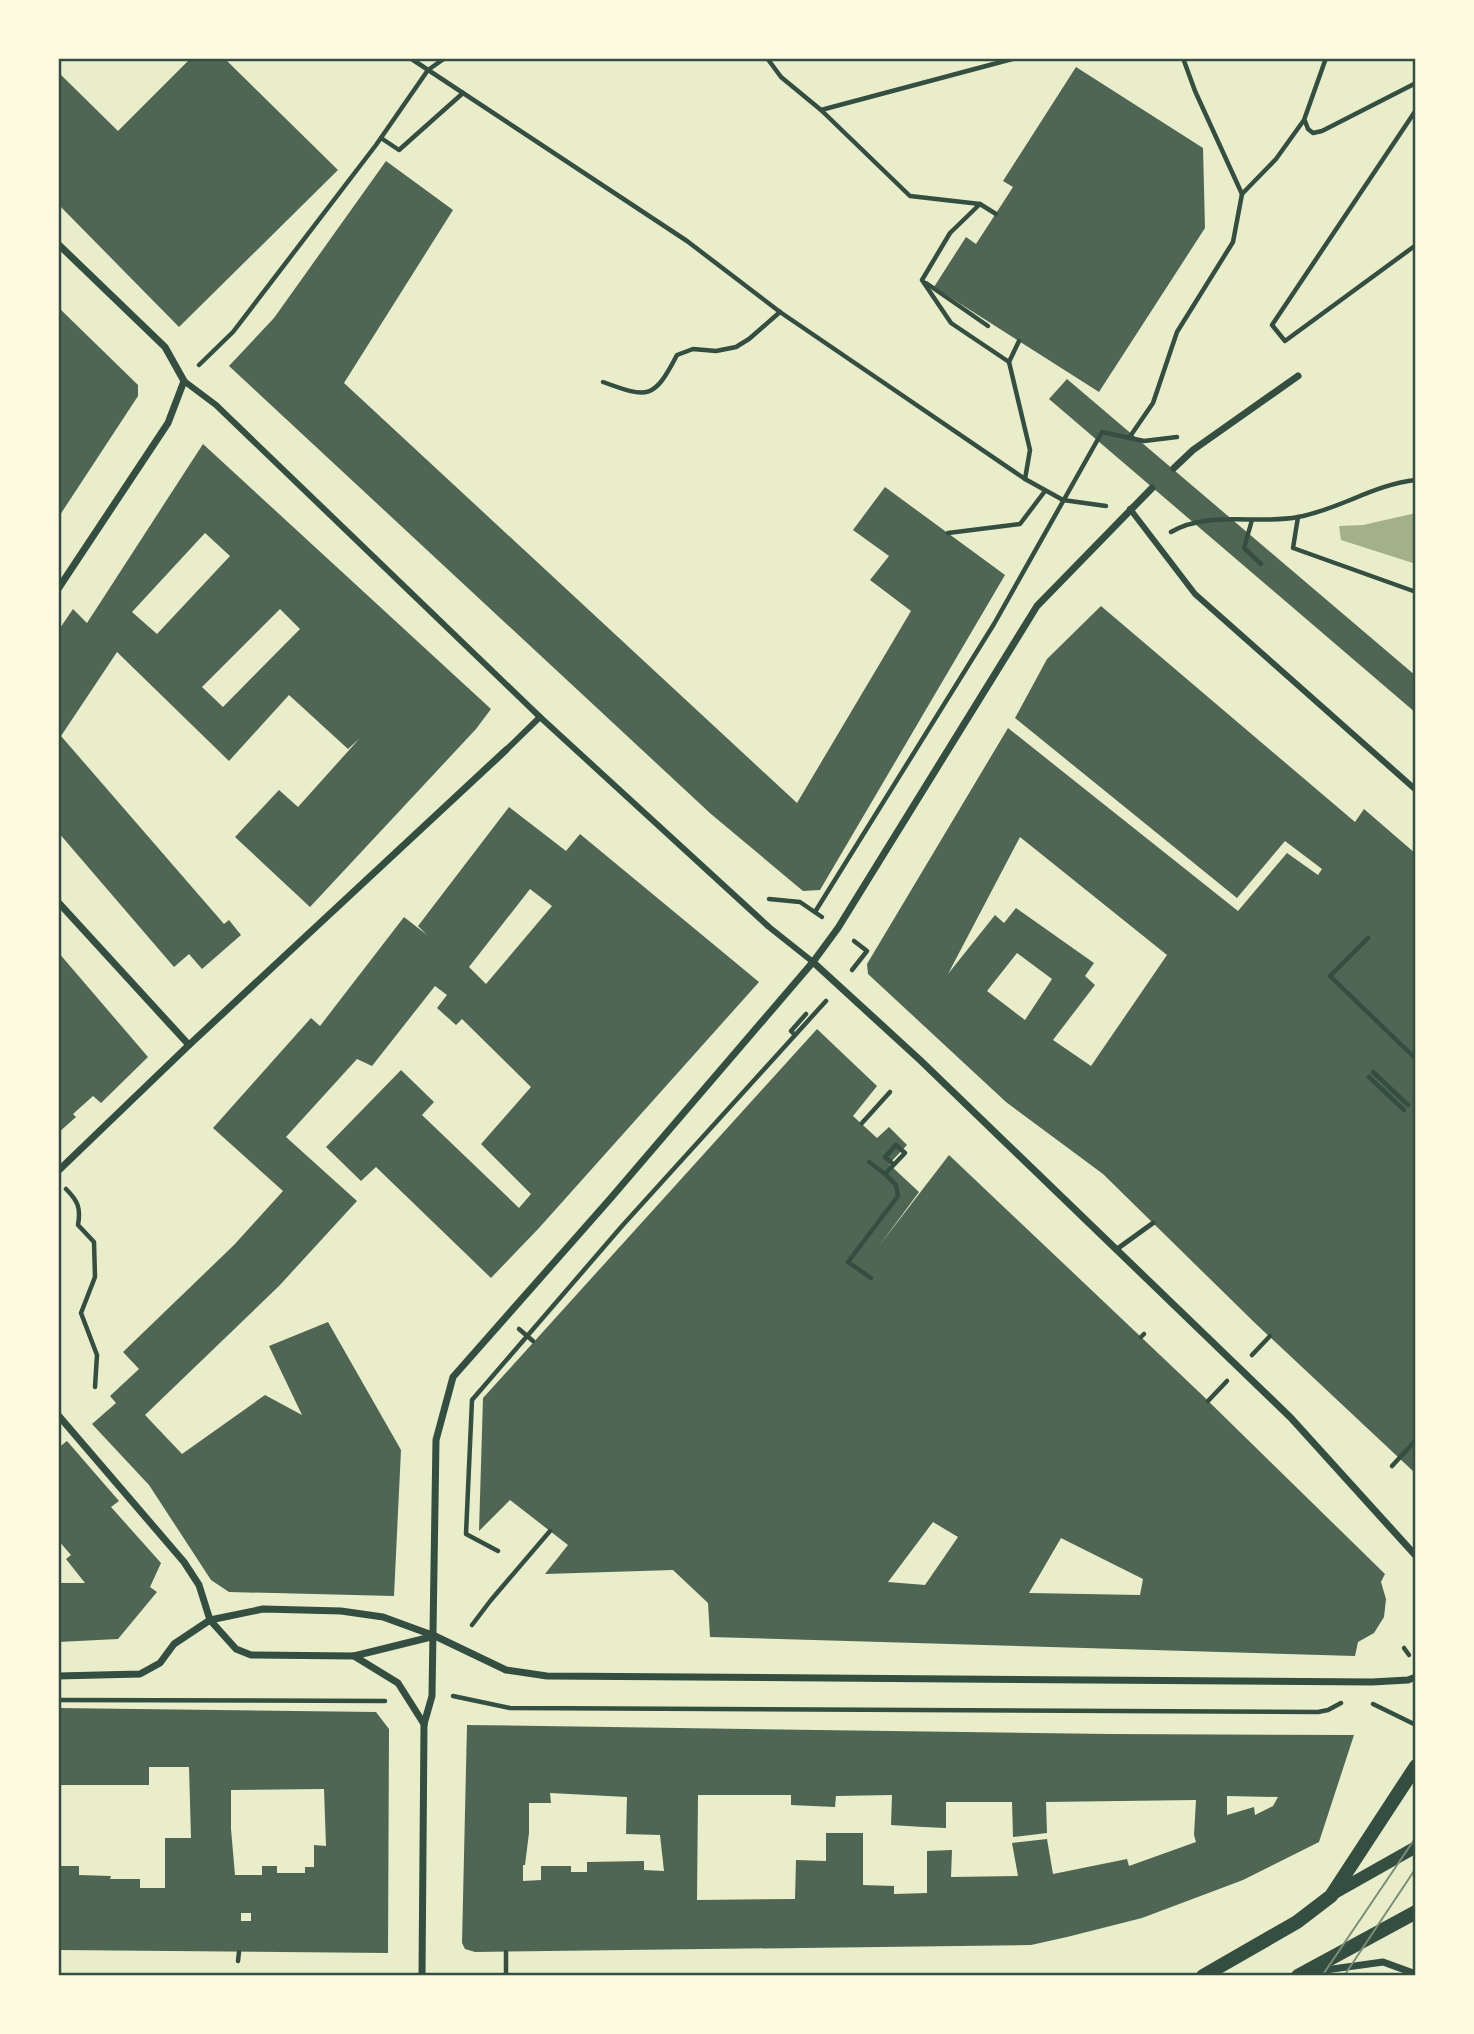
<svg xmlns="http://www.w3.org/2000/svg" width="1474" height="2034" font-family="Commissioner,sans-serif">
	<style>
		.water { fill: #a3b18a }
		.building { fill: #4f6655; fill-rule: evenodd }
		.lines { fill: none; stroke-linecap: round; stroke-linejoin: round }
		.path { stroke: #344e41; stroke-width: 4.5 }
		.service { stroke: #344e41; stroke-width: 5 }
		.pedestrian { stroke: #344e41; stroke-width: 6 }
		.minor { stroke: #344e41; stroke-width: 7 }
		.tertiary { stroke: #344e41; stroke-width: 12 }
		.secondary { stroke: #344e41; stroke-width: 14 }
		.tram { stroke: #7c8e77; stroke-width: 2 }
		.neatline { fill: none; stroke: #344e41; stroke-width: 2.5 }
	</style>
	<rect width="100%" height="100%" fill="#e9edc9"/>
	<path class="water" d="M1416 513V564L1341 540 1339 526 1363 525Z"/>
	<g class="building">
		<path d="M191 58H224L338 170 179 327 58 204V72L118 131Z"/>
		<path d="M1076 67 1203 148 1205 228 1099 392 934 287 966 237 976 244 1004 201 1013 187 1003 181Z"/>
		<path d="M386 161 453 210 344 383 797 803 911 611 870 580 889 556 853 530 885 487 1005 575 820 890 803 891 711 814 229 366 274 318Z"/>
		<path d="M58 307 138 385V396L58 518Z"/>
		<path d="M1067 379 1416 676V713L1049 399Z"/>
		<path d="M203 444 491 709 476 729 310 907 235 837 279 790 298 807 359 739 348 749 289 695 229 761 117 652 61 736 224 924 229 920 241 935 202 969 189 954 174 967 58 832V631L73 609 87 623ZM205 533 230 556 157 634 132 612ZM280 609 300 629 223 707 202 687Z"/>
		<path d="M1101 606 1355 822 1364 809 1416 854V1469L1414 1472 1256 1324 1103 1174 1006 1102 868 974 867 964 1008 728 1238 911 1287 853 1318 875 1322 869 1285 841 1237 898 1015 718 1047 659ZM1020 837 1167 955 1091 1066 1053 1040 1095 985 1085 976 1094 963 1016 908 1004 923 995 915 948 974ZM1017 953 1052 979 1025 1020 987 991Z"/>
		<path d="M509 807 566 851 580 834 759 982 539 1228 491 1278 376 1167 361 1181 326 1147 401 1070 434 1102 422 1115 519 1208 531 1194 481 1144 531 1087 462 1019 456 1025 437 1008 447 995 435 986 372 1066 357 1059 286 1137 357 1201 279 1286 145 1415 182 1454 265 1395 302 1415 269 1346 328 1322 401 1450 394 1596 229 1592 211 1580 149 1485 92 1424 116 1403 110 1396 139 1369 123 1352 234 1245 283 1191 213 1128 311 1018 320 1026 404 917 427 935 418 926ZM530 889 552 906 486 984 469 967Z"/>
		<path d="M58 952 148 1057 101 1103 93 1096 73 1114 76 1117 58 1133Z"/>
		<path d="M817 1029 877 1086 853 1116 877 1138 889 1127 907 1145 889 1164 919 1192 879 1246 949 1155 1199 1392 1385 1574 1381 1582 1386 1599 1384 1617 1374 1633 1358 1642 1355 1656 710 1637 708 1603 673 1570 545 1574 568 1545 510 1500 479 1531 483 1398ZM933 1522 958 1537 925 1585 888 1582ZM1061 1538 1143 1579 1140 1595 1029 1593Z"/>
		<path d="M67 1441 119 1501 111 1507 161 1563 150 1587 157 1592 118 1639 58 1642V1583H85L66 1559 71 1555 58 1540V1448Z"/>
		<path d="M58 1708 376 1712 389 1729 388 1953 58 1950V1866H79V1875L111 1876 110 1879H140V1888H165V1838H191L189 1767H149V1785H61L60 1814H58ZM324 1789 326 1846 314 1845V1867H305V1873H277V1866H262V1875H235L231 1829V1790ZM241 1913H251V1921H241Z"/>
		<path d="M467 1725 1110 1734 1354 1735 1319 1842 1243 1880 1142 1918 1067 1937 1031 1945 475 1952 465 1949 462 1943ZM550 1793 627 1797 626 1834 660 1835 664 1871 644 1870V1861L587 1862V1872H571V1866H541V1880L523 1881V1865H525L529 1833V1803H551ZM698 1795H791V1805L835 1807 836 1796 892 1795 891 1825 923 1827 946 1828V1802H1012L1013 1837 1047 1833 1046 1802 1196 1800 1194 1835 1196 1842 1129 1866 1127 1859 1053 1874 1047 1839 1012 1843 1018 1876 951 1877 952 1850 927 1851V1893L894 1894V1886L863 1885V1833H826V1861L796 1860 795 1899 697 1900ZM1227 1796 1278 1797 1273 1806 1255 1815 1254 1807 1227 1815Z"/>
	</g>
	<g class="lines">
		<g class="path">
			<path d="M410 58 687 241 780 312 1025 479 1063 500 1106 506"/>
			<path d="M767 58 781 77 821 110 910 196 980 204 950 233 922 280 951 323 1009 362 1030 450 1025 479"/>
			<path d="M1183 58 1195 91 1242 194"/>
			<path d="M821 110 1016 58"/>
			<path d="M1416 110 1272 325 1285 341 1416 245"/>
			<path d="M1305 121 1308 129 1313 133 1322 131 1416 83"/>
			<path d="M381 138 399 150 463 93"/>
			<path d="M980 204 996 214"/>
			<path d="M926 283 988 326"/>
			<path d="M1009 362 1019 341"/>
			<path d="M199 365 233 332 376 145 428 70 445 58"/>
			<path d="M603 382C649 399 654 399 677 355L693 349 716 351 736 347 749 339 780 312"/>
			<path d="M1129 438 1153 403 1177 332 1233 242 1242 194 1276 159 1304 120 1326 58"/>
			<path d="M1298 517 1293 548 1416 592"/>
			<path d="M1252 520 1244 548 1261 564"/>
			<path d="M1171 532C1208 510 1258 525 1298 517 1338 510 1375 484 1416 480"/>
			<path d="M948 533 1020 524 1045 491"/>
			<path d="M769 899 800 902 822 917"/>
			<path d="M815 912 994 624 1102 432 1144 441 1177 437"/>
			<path d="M1368 938 1330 976 1416 1059"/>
			<path d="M852 970 867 951 854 941"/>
			<path d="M795 1035 791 1031 806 1014"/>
			<path d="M1373 1072 1408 1105"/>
			<path d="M1369 1077 1404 1110"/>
			<path d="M862 1123 890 1092"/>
			<path d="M869 1162 885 1174 905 1153 896 1145 885 1157 893 1164"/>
			<path d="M66 1189C78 1201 81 1208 78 1225L94 1242 95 1277 81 1313 97 1355 95 1387"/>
			<path d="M871 1278 848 1262 898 1196 896 1185 885 1174"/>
			<path d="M519 1329 533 1341"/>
			<path d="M1141 1337 1144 1334"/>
			<path d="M1252 1355 1270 1336"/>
			<path d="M1208 1401 1227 1381"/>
			<path d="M1392 1466 1416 1440"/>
			<path d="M498 1551 466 1534 472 1400 622 1226 826 1001"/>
			<path d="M472 1625 491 1600 550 1531"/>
			<path d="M1404 1648 1409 1655"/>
			<path d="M453 1696 510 1708 1318 1712 1328 1710 1341 1703"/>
			<path d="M58 1700 385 1701"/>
			<path d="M1373 1704 1416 1725"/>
			<path d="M506 1952V1976"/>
			<path d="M238 1961 239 1952"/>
		</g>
		<path class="service" d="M1117 1249 1153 1223"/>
		<g class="pedestrian">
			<path d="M184 381 216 405 540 717 769 927 813 962"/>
			<path d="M1130 509 1195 594 1416 790"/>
			<path d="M506 750 540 717"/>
		</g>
		<g class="minor">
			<path d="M58 244 165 347 184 381 168 423 58 589"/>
			<path d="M1174 468 1193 450 1298 376"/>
			<path d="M58 902 189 1045"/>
			<path d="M813 962 920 1060 1291 1418 1416 1556"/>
			<path d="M58 1171 189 1045 506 750"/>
			<path d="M58 1415 184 1562 199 1585 210 1620 236 1649 251 1655 354 1656 435 1636"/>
			<path d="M354 1656 398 1683 424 1724"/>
			<path d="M58 1676 140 1674 160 1663 174 1644 210 1620 263 1609 341 1611 383 1617 435 1636 506 1670 547 1676 1372 1682 1408 1680 1416 1677"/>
			<path d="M1318 1971 1383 1962 1416 1974"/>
			<path d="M422 1976 424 1724 432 1696 436 1440 453 1377 610 1199 813 962 838 928 1037 606 1152 488"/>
		</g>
		<path class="tertiary" d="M1331 1895 1416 1847"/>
		<g class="secondary">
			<path d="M1203 1976 1297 1922 1331 1896 1416 1766"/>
			<path d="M1298 1976 1416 1912"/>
		</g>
		<g class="tram">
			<path d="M1322 1976 1416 1837"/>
			<path d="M1344 1976 1416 1868"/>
		</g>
	</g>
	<rect width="1474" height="2034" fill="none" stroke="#fefae0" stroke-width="119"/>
	<rect x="60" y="60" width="1354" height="1914" class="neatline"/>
</svg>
